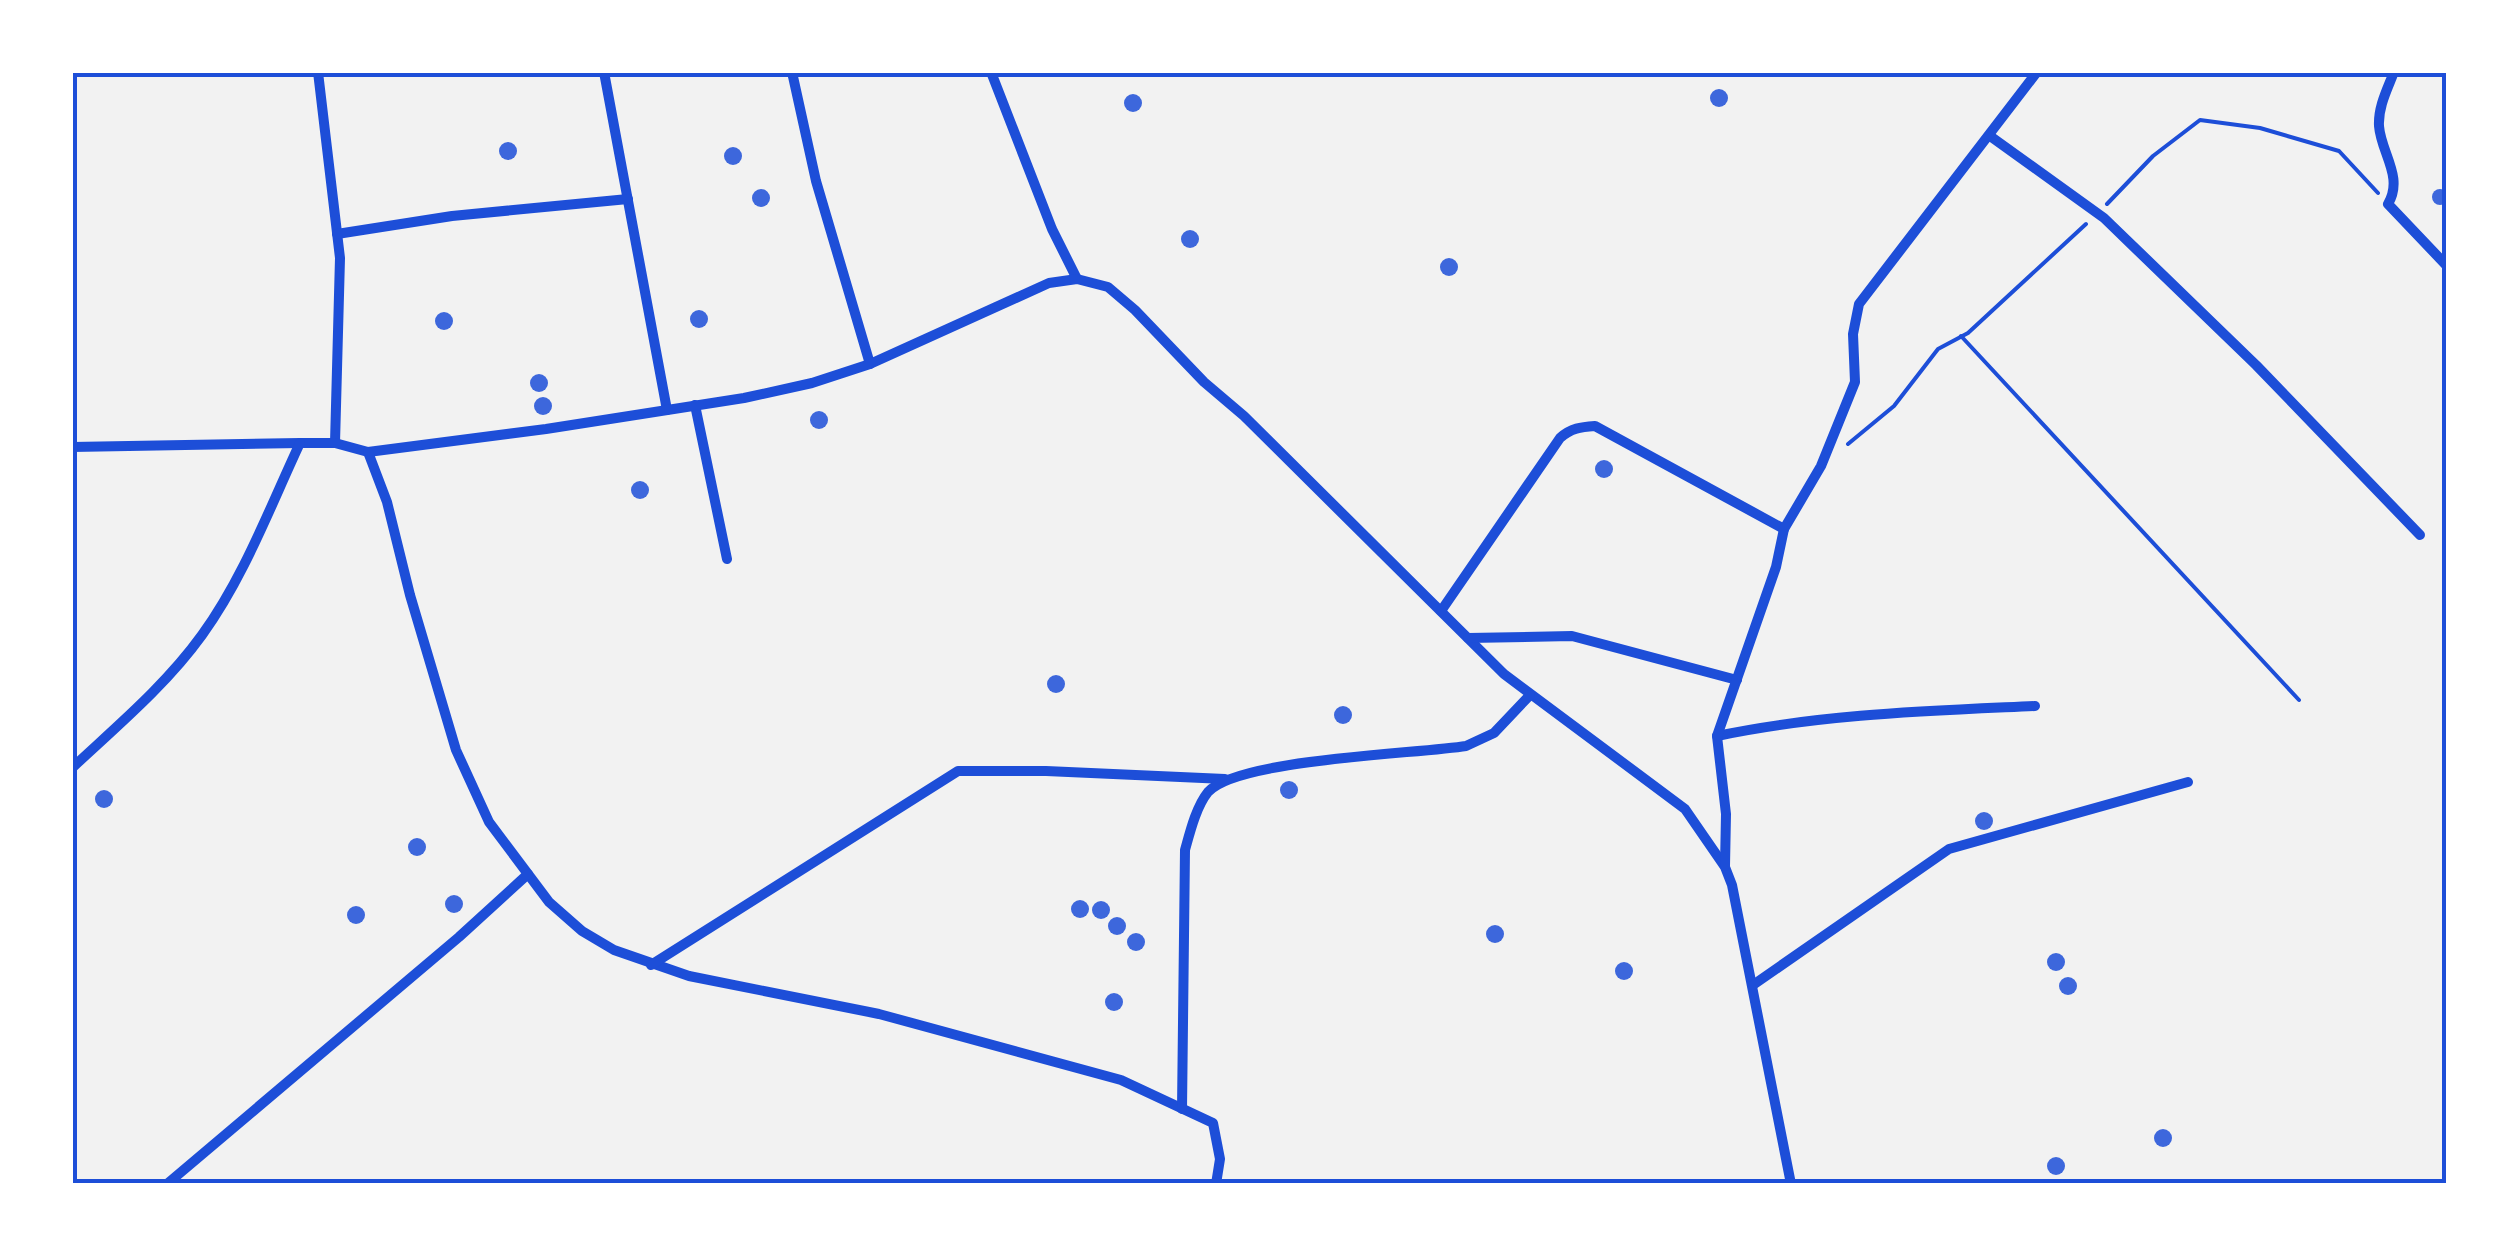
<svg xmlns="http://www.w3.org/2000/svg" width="2519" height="1256" font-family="Bitter,serif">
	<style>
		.building { fill: #3d67dc }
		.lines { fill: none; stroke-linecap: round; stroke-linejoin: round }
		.path { stroke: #1d4ed8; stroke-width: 4 }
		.minor { stroke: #1d4ed8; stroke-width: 10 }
		.neatline { fill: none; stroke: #1d4ed8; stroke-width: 4 }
	</style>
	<rect width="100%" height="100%" fill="#f2f2f2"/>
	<g class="building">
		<circle cx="1719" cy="98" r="9"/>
		<circle cx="1133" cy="103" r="9"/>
		<circle cx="508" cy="151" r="9"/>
		<circle cx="733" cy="156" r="9"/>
		<circle cx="2440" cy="197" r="8"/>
		<circle cx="761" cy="198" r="9"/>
		<circle cx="1190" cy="239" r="9"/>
		<circle cx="1449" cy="267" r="9"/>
		<circle cx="699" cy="319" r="9"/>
		<circle cx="444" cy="321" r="9"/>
		<circle cx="539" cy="383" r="9"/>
		<circle cx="543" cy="406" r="9"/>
		<circle cx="819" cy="420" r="9"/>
		<circle cx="1604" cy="469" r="9"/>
		<circle cx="640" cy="490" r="9"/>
		<circle cx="1056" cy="684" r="9"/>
		<circle cx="1343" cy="715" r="9"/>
		<circle cx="1289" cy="790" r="9"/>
		<circle cx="104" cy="799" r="9"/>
		<circle cx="1984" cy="821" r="9"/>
		<circle cx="417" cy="847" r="9"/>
		<circle cx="454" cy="904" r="9"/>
		<circle cx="1080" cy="909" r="9"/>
		<circle cx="1101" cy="910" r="9"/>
		<circle cx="356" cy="915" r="9"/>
		<circle cx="1117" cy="926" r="9"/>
		<circle cx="1495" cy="934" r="9"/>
		<circle cx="1136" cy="942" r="9"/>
		<circle cx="2056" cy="962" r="9"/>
		<circle cx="1624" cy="971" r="9"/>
		<circle cx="2068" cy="986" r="9"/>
		<circle cx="1114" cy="1002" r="9"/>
		<circle cx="2163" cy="1138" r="9"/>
		<circle cx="2056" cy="1166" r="9"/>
	</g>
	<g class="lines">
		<g class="path">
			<path d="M2107 204 2153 156 2200 120 2260 128 2339 151 2378 193"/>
			<path d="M1961 336 2299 700"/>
			<path d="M1848 444 1894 406 1938 349 1968 333 2086 224"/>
		</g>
		<g class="minor">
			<path d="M318 72 340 258 335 443"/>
			<path d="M604 72 667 410"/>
			<path d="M792 72 816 181 870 364"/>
			<path d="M991 72 1052 229 1077 279"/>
			<path d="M2394 72C2387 90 2378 107 2379 126 2381 153 2404 177 2388 204L2446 265"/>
			<path d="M1990 136 2104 218 2256 365 2420 535"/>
			<path d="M337 234 452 216 628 199"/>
			<path d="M695 405 727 559"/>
			<path d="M72 447 300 443H335L368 452 546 429 744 398 812 383 870 364 1049 283 1077 279 1108 287 1135 310 1204 382 1244 416 1504 674 1685 809 1725 867 1732 885 1791 1184"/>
			<path d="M368 452 387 502 410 595 456 750 489 822 549 902 582 931 614 950 689 976 879 1014 1121 1080 1213 1123 1220 1159 1216 1184"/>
			<path d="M1441 611 1560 438C1571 428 1581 427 1595 426L1784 529"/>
			<path d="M1468 638 1572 636 1737 680"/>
			<path d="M1717 736C1822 714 1928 711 2035 706"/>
			<path d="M72 768C117 726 166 685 202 635 244 577 270 507 300 443"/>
			<path d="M1725 866 1726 814 1717 736 1776 567 1784 529 1821 466 1855 382 1853 334 1859 304 2037 72"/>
			<path d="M651 965 958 771H1046L1225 779"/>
			<path d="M1753 985 1949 849 2188 782"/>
			<path d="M1182 1109 1185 850C1190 832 1196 807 1208 792 1237 759 1416 754 1466 746L1494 733 1530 695"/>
			<path d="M167 1184 459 937 528 874"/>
		</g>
	</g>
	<rect width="2519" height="1256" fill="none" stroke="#ffffff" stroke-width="150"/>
	<rect x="75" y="75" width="2369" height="1106" class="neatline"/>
</svg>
